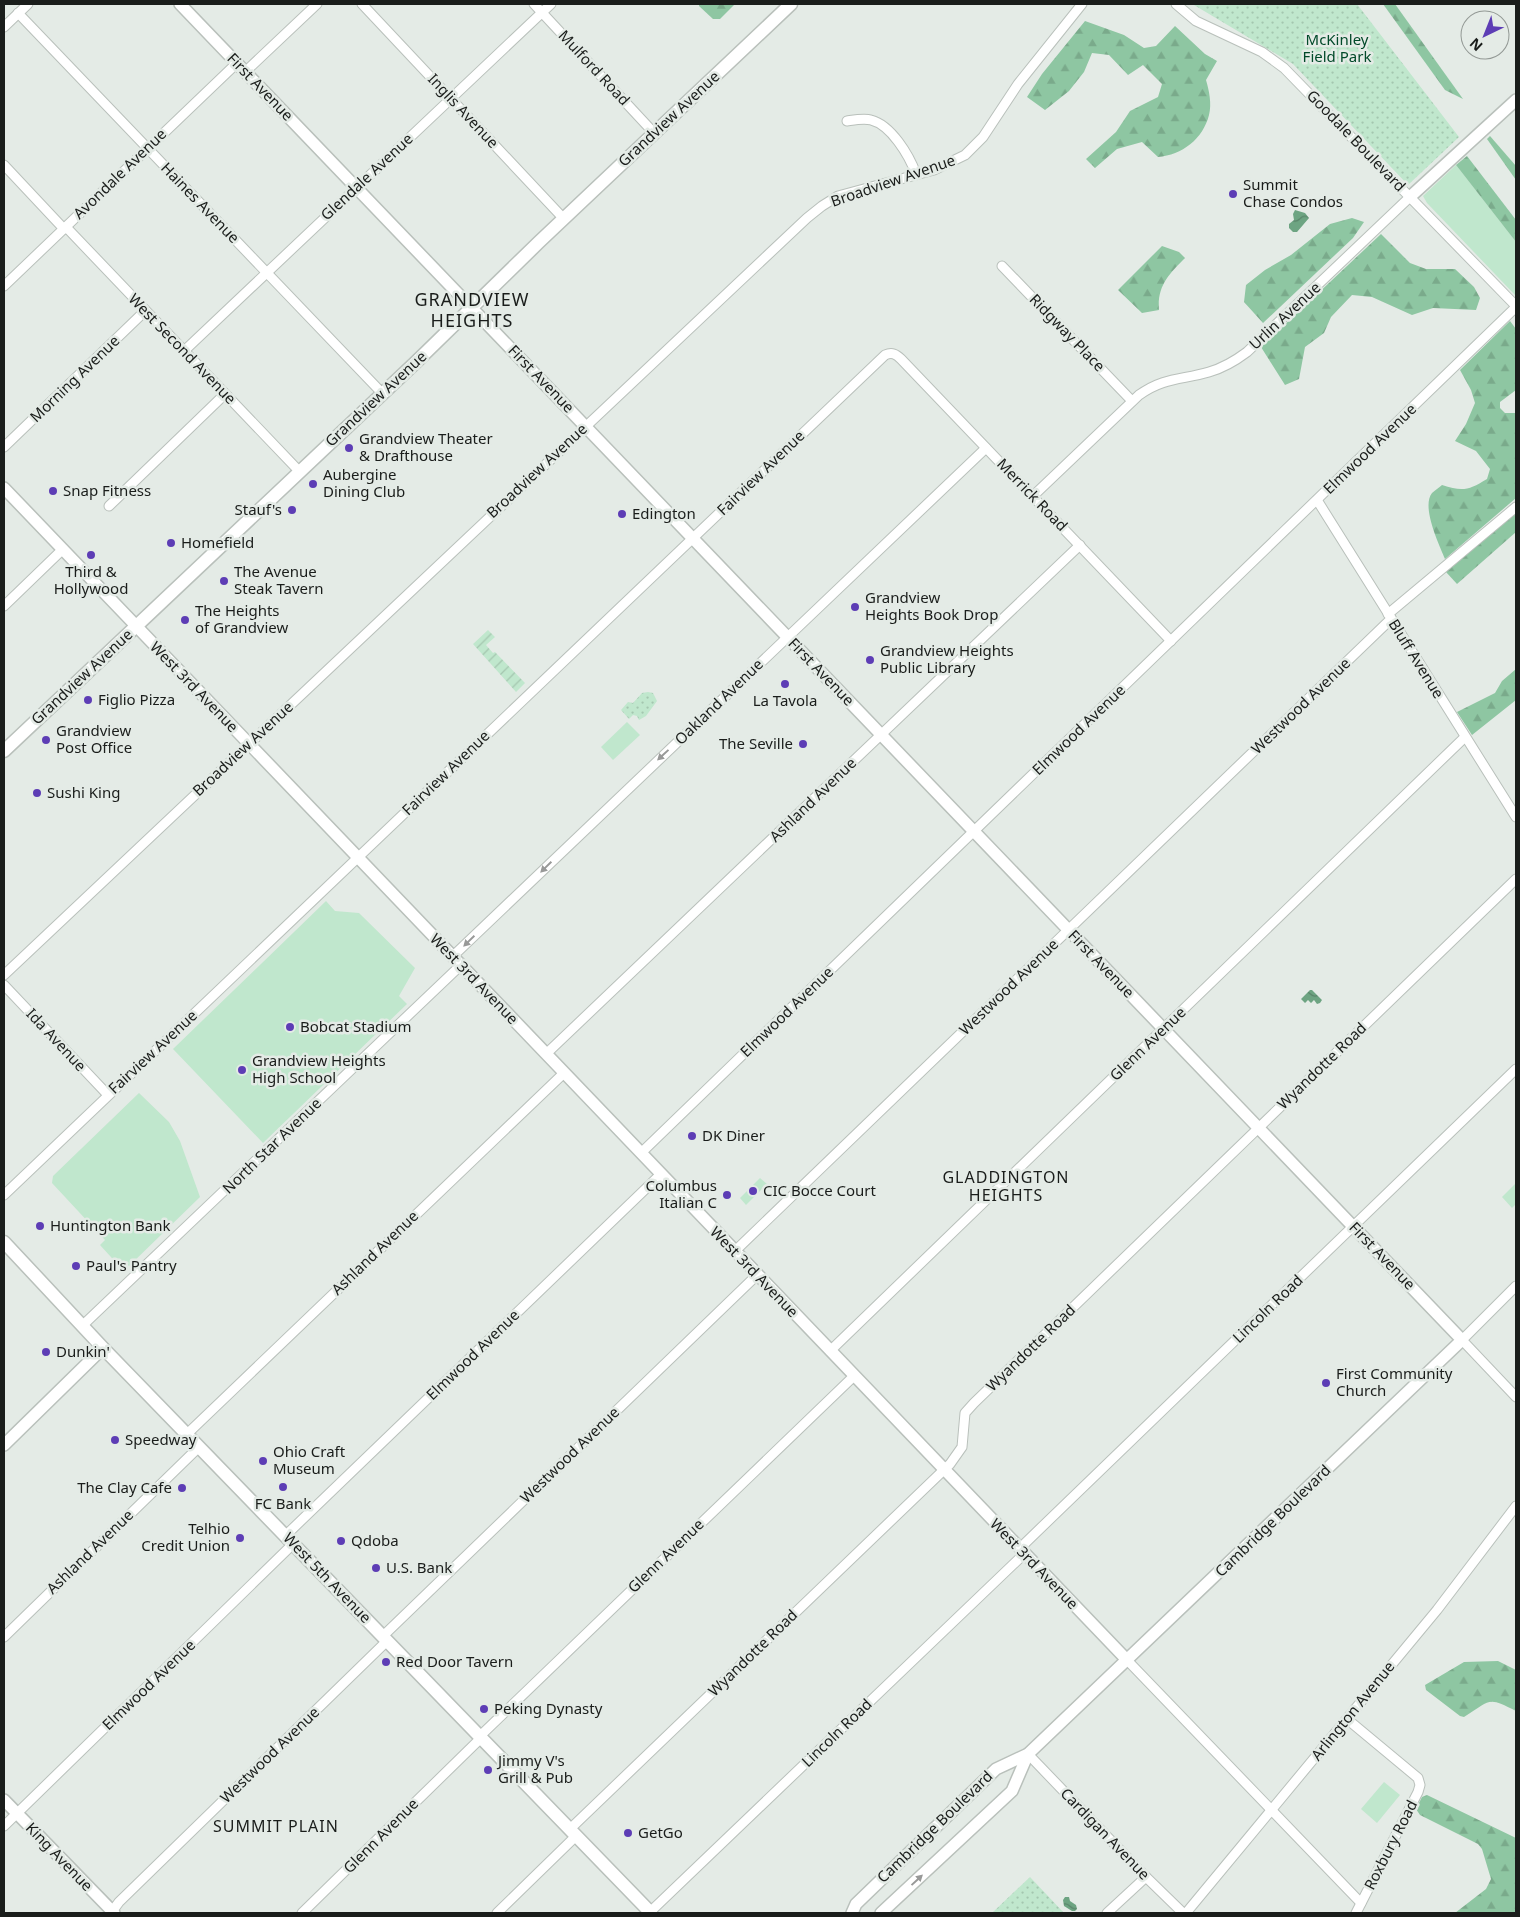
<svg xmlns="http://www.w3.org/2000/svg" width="1520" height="1917" font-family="'Noto Sans',sans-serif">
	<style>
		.grass { fill: #c0e7cd }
		.forest { fill: url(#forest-firs) }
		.park { fill: url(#park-dots) }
		.garden { fill: url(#garden-furrows) }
		.water { fill: url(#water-waves) }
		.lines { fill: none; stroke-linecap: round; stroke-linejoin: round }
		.minor-casing { stroke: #b9c0bb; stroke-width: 11 }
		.tertiary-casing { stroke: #b9c0bb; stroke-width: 14 }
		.secondary-casing { stroke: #b9c0bb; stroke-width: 15 }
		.minor { stroke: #fff; stroke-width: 9 }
		.tertiary { stroke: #fff; stroke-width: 11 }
		.secondary { stroke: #fff; stroke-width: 12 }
		.oneway { fill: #989998 }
		.poi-dot { fill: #5d3db5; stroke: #e4ebe6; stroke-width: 2 }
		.labels { text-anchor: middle; stroke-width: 5; stroke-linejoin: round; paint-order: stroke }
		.park-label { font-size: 15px; fill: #024a2a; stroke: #e4ebe6 }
		.street-label { font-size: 15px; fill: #1a1d1b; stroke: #e4ebe6 }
		.poi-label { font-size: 15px; fill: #1a1d1b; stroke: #e4ebe6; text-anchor: start }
		.neighbourhood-label { font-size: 16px; letter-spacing: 1px; fill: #1a1d1b; stroke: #e4ebe6 }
		.quarter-label { font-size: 18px; letter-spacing: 1px; fill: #1a1d1b; stroke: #e4ebe6 }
	</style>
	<defs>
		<pattern id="forest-firs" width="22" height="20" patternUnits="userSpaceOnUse" patternTransform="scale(1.25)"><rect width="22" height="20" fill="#8ec6a2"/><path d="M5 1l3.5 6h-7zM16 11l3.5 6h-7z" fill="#7aaa8b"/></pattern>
		<pattern id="park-dots" width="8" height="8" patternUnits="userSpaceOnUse" patternTransform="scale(1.25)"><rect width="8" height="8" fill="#c0e7cd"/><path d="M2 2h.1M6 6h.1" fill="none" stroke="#a4c6af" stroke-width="1.8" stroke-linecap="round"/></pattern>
		<pattern id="garden-furrows" width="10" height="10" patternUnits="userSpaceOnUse" patternTransform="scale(1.25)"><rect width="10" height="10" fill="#c0e7cd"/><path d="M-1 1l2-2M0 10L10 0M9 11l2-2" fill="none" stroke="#a4c6af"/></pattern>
		<pattern id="water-waves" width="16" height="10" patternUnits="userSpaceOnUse" patternTransform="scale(1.25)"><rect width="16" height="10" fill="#6da482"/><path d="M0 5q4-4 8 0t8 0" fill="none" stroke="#59856a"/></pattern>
	</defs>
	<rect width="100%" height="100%" fill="#e4ebe6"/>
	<g class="grass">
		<path d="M1456 165 1516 242V296L1427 203 1423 196Z"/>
		<path d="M627 722 640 735 613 760 601 747Z"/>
		<path d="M326 901 335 911 359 913 415 968 399 996 407 1004 263 1143 173 1049Z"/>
		<path d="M139 1093 169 1122 180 1141 200 1197 129 1266 126 1263 121 1268 100 1245 105 1240 52 1183 53 1176Z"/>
		<path d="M760 1178 767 1184 746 1205 740 1198Z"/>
		<path d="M1516 1183V1204L1512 1208 1502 1197Z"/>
		<path d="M1384 1782 1400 1795 1377 1823 1361 1809Z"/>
	</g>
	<g class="forest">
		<path d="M699 4H735L720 19H713L699 6Z"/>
		<path d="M1383 4H1395L1463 99 1445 90Z"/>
		<path d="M1085 21 1124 35 1144 48 1156 46 1175 26 1205 54 1217 61 1206 80C1209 90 1212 104 1209 115 1203 139 1182 155 1158 157L1142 142 1117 149 1095 168 1086 159 1116 132 1130 111 1158 97 1162 84 1143 65 1128 75 1109 55 1092 53 1084 72 1069 91 1045 110 1027 97 1042 74Z"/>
		<path d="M1490 136 1516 166V180L1487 139Z"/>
		<path d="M1467 156 1516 220V242L1456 165Z"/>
		<path d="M1352 218 1364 222 1353 238 1263 323 1244 302 1246 285 1265 270 1291 255 1330 224Z"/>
		<path d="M1381 234 1410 263 1426 269H1455L1474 287 1480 298 1476 310 1433 308 1412 315 1372 297 1352 295 1331 317 1324 333 1305 347 1299 379 1285 385 1261 347Z"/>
		<path d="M1162 246 1179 252 1185 258C1169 274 1157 286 1159 310L1142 313 1118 290Z"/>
		<path d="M1510 321 1516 329V390L1500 402V408L1505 413H1516V498L1445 559C1439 544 1421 507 1432 493 1435 490 1439 488 1442 485 1463 492 1469 490 1487 479L1490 469 1476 451 1455 441 1466 424 1475 403 1471 390 1460 370Z"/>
		<path d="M1516 512V532L1457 584 1446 572Z"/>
		<path d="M1516 669V700L1472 735 1457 712 1495 693 1502 681Z"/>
		<path d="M1498 1661 1516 1670V1711C1487 1696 1491 1700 1464 1717L1460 1716 1426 1690 1425 1685 1464 1662Z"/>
		<path d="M1427 1795 1516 1838V1913H1455L1486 1889 1491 1879 1482 1849 1478 1844 1420 1815 1416 1809 1422 1797Z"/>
	</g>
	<g class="park">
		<path d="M1195 4H1357L1459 137 1408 185 1293 64 1194 5Z"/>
		<path d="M648 692 653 693 657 701 646 716 639 720 637 716 633 715 629 719 621 710 628 702 633 703 642 693Z"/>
		<path d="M1030 1877 1064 1913H992Z"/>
	</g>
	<path class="garden" d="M488 630 495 637 486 645 493 653 495 652 525 683 516 692 473 644Z"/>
	<g class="water">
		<path d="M1295 210 1305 213 1309 218 1297 232H1293L1289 228V224L1294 220 1293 214Z"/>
		<path d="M1310 990H1312L1322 1000 1320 1003 1317 1004 1314 1000 1311 1003 1308 1000 1305 1003 1301 999Z"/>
		<path d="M1065 1897H1069L1070 1901 1076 1905 1077 1909 1075 1911H1072L1064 1906 1063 1900Z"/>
	</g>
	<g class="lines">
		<defs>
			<g id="minor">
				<path d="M362 4 564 219"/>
				<path d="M534 4 654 133"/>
				<path d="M1176 4 1196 21 1262 52 1284 68 1516 306"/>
				<path d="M18 13 382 393"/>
				<path d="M4 27 28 4"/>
				<path d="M245 72 317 4"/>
				<path d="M847 121C854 120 864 118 871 120 891 125 909 155 916 174"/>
				<path d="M4 165 64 229"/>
				<path d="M66 227 299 471"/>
				<path d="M1002 266 1132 401"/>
				<path d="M4 286 237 63"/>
				<path d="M184 351 551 4"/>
				<path d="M4 447 145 311"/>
				<path d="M1033 496 1139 395C1164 377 1182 380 1209 372 1223 368 1235 361 1247 352L1411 196"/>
				<path d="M1317 500 1516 817"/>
				<path d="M109 506 225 394"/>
				<path d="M4 606 63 549"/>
				<path d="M1388 614 1516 507"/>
				<path d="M452 957 986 448"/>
				<path d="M4 975 807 218 822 206 838 196 934 170 965 155 983 137 1018 84 1082 4"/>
				<path d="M4 985 108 1095"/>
				<path d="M546 1054 1080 545"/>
				<path d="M641 1153 1516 307"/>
				<path d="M4 1195 885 355C892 352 896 354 901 359L1171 641"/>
				<path d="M735 1251 1391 619"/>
				<path d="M1516 1286 1462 1340 1516 1397"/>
				<path d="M82 1326 461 965"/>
				<path d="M830 1351 1465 737"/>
				<path d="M187 1434 564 1073"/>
				<path d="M285 1536 661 1174"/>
				<path d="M1019 1549 1516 1069"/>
				<path d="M383 1636 757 1275"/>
				<path d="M4 1637 199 1447"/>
				<path d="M1127 1660 1361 1903"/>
				<path d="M1347 1719 1418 1778 1420 1785 1418 1792 1356 1913"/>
				<path d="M479 1737 854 1376"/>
				<path d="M1028 1754 1146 1877 1183 1913"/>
				<path d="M4 1826 293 1544"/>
				<path d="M570 1829 950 1464 962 1447 965 1413 974 1403 1516 879"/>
				<path d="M650 1912 1024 1554"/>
				<path d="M111 1913 119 1902 387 1641"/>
				<path d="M302 1913 481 1738"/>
				<path d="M497 1913 576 1836"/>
				<path d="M1107 1913 1146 1877"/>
				<path d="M1186 1913 1437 1610 1516 1506"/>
			</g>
			<g id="tertiary">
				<path d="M180 4 1462 1340 1028 1754 996 1769 856 1904 852 1913"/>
				<path d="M1411 196 1516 100"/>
				<path d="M4 488 1127 1660"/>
				<path d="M4 1445 103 1348"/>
				<path d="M4 1800 114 1913"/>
				<path d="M881 1913 1012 1791 1028 1754"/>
			</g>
			<g id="secondary">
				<path d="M4 751 415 363 539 242 791 4"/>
				<path d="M4 1242 103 1348 651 1913"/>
			</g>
		</defs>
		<use href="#minor" class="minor-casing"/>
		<use href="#tertiary" class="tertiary-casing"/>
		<use href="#secondary" class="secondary-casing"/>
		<use href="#minor" class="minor"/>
		<use href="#tertiary" class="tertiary"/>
		<use href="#secondary" class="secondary"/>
	</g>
	<defs><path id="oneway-solid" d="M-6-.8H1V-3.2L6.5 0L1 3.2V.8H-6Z" transform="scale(1.25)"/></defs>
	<g class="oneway">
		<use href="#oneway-solid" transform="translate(663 755) rotate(137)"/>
		<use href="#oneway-solid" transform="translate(546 867) rotate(136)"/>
		<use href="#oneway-solid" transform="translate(469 941) rotate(136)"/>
		<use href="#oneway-solid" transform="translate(917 1880) rotate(-43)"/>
	</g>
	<g class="poi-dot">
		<circle cx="1233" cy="194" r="5"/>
		<circle cx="349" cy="448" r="5"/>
		<circle cx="313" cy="484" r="5"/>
		<circle cx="53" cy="491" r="5"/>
		<circle cx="292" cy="510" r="5"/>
		<circle cx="622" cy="514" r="5"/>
		<circle cx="171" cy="543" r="5"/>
		<circle cx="91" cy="555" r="5"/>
		<circle cx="224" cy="581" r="5"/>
		<circle cx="855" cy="607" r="5"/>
		<circle cx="185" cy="620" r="5"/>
		<circle cx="870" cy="660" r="5"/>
		<circle cx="785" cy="684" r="5"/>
		<circle cx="88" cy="700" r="5"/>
		<circle cx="46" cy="740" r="5"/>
		<circle cx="803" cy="744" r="5"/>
		<circle cx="37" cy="793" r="5"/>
		<circle cx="290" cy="1027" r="5"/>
		<circle cx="242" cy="1070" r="5"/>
		<circle cx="692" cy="1136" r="5"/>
		<circle cx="753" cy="1191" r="5"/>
		<circle cx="727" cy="1195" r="5"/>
		<circle cx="40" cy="1226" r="5"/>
		<circle cx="76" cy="1266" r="5"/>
		<circle cx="46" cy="1352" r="5"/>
		<circle cx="1326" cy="1383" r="5"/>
		<circle cx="115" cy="1440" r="5"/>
		<circle cx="263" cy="1461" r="5"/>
		<circle cx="283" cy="1487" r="5"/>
		<circle cx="182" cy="1488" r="5"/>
		<circle cx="240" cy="1538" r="5"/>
		<circle cx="341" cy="1541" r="5"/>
		<circle cx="376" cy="1568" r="5"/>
		<circle cx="386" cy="1662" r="5"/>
		<circle cx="484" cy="1709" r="5"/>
		<circle cx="488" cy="1770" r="5"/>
		<circle cx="628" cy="1833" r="5"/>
	</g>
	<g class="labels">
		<g class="park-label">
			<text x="1337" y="45">McKinley<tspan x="1337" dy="17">Field Park</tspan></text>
		</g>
		<g class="street-label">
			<text transform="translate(594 68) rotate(47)" y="5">Mulford Road</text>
			<text transform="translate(260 87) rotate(46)" y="5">First Avenue</text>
			<text transform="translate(463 111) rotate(47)" y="5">Inglis Avenue</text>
			<text transform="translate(669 119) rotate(-43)" y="5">Grandview Avenue</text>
			<text transform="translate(1356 141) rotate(46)" y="5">Goodale Boulevard</text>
			<text transform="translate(120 174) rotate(-44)" y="5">Avondale Avenue</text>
			<text transform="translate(367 177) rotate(-43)" y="5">Glendale Avenue</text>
			<text transform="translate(893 181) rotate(-19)" y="5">Broadview Avenue</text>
			<text transform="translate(200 203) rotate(46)" y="5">Haines Avenue</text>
			<text transform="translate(1285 316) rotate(-43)" y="5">Urlin Avenue</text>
			<text transform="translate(1067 333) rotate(46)" y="5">Ridgway Place</text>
			<text transform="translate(182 349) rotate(46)" y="5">West Second Avenue</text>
			<text transform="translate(75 379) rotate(-44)" y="5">Morning Avenue</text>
			<text transform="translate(541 379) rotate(46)" y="5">First Avenue</text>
			<text transform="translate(376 399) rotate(-43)" y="5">Grandview Avenue</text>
			<text transform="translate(1370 449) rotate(-44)" y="5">Elmwood Avenue</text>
			<text transform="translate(537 471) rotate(-43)" y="5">Broadview Avenue</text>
			<text transform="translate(761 473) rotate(-44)" y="5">Fairview Avenue</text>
			<text transform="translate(1032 495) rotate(46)" y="5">Merrick Road</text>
			<text transform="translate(1416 659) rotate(58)" y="5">Bluff Avenue</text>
			<text transform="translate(821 672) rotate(46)" y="5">First Avenue</text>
			<text transform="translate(82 677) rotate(-43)" y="5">Grandview Avenue</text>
			<text transform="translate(194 687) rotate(46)" y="5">West 3rd Avenue</text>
			<text transform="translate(719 702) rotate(-44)" y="5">Oakland Avenue</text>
			<text transform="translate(1301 706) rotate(-44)" y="5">Westwood Avenue</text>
			<text transform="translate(1079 730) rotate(-44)" y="5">Elmwood Avenue</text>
			<text transform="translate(243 749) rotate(-43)" y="5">Broadview Avenue</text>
			<text transform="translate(446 773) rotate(-44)" y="5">Fairview Avenue</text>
			<text transform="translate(813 800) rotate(-44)" y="5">Ashland Avenue</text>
			<text transform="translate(1101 964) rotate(46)" y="5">First Avenue</text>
			<text transform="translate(474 979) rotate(46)" y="5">West 3rd Avenue</text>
			<text transform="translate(1009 987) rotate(-44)" y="5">Westwood Avenue</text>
			<text transform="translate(787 1012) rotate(-44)" y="5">Elmwood Avenue</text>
			<text transform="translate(56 1040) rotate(47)" y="5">Ida Avenue</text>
			<text transform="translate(1148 1044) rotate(-44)" y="5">Glenn Avenue</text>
			<text transform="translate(153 1052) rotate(-43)" y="5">Fairview Avenue</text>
			<text transform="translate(1322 1066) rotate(-44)" y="5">Wyandotte Road</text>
			<text transform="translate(272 1146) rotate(-44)" y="5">North Star Avenue</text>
			<text transform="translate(375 1253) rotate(-44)" y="5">Ashland Avenue</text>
			<text transform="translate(1382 1256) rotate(46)" y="5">First Avenue</text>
			<text transform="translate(754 1272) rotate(46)" y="5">West 3rd Avenue</text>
			<text transform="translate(1268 1309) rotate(-44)" y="5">Lincoln Road</text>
			<text transform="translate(1031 1348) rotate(-44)" y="5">Wyandotte Road</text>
			<text transform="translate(473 1355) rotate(-44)" y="5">Elmwood Avenue</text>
			<text transform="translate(570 1455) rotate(-44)" y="5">Westwood Avenue</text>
			<text transform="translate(1273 1521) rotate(-44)" y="5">Cambridge Boulevard</text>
			<text transform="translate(90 1552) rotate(-44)" y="5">Ashland Avenue</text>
			<text transform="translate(666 1556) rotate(-44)" y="5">Glenn Avenue</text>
			<text transform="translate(1034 1564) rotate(46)" y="5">West 3rd Avenue</text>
			<text transform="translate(327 1578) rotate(46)" y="5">West 5th Avenue</text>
			<text transform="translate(753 1653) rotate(-44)" y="5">Wyandotte Road</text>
			<text transform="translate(149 1685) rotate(-44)" y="5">Elmwood Avenue</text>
			<text transform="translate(1353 1711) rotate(-51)" y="5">Arlington Avenue</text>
			<text transform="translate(837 1733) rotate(-44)" y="5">Lincoln Road</text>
			<text transform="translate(270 1755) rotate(-44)" y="5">Westwood Avenue</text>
			<text transform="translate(935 1827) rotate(-44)" y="5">Cambridge Boulevard</text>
			<text transform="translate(1105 1834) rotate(46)" y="5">Cardigan Avenue</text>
			<text transform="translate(381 1836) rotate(-45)" y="5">Glenn Avenue</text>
			<text transform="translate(1391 1845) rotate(-63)" y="5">Roxbury Road</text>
			<text transform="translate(59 1857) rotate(46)" y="5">King Avenue</text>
		</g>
		<g class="poi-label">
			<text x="1243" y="190">Summit<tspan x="1243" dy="17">Chase Condos</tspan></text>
			<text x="359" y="444">Grandview Theater<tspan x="359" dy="17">&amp; Drafthouse</tspan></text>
			<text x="323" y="480">Aubergine<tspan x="323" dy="17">Dining Club</tspan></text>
			<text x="63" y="496">Snap Fitness</text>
			<text x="282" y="515" text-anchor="end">Stauf's</text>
			<text x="632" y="519">Edington</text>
			<text x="181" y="548">Homefield</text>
			<text x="91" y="577" text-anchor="middle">Third &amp;<tspan x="91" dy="17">Hollywood</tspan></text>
			<text x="234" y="577">The Avenue<tspan x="234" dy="17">Steak Tavern</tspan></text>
			<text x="865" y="603">Grandview<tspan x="865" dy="17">Heights Book Drop</tspan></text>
			<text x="195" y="616">The Heights<tspan x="195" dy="17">of Grandview</tspan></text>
			<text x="880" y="656">Grandview Heights<tspan x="880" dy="17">Public Library</tspan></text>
			<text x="98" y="705">Figlio Pizza</text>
			<text x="785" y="706" text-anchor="middle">La Tavola</text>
			<text x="56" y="736">Grandview<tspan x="56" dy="17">Post Office</tspan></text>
			<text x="793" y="749" text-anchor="end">The Seville</text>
			<text x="47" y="798">Sushi King</text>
			<text x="300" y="1032">Bobcat Stadium</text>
			<text x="252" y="1066">Grandview Heights<tspan x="252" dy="17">High School</tspan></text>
			<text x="702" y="1141">DK Diner</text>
			<text x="717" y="1191" text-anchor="end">Columbus<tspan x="717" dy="17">Italian C</tspan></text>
			<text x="763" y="1196">CIC Bocce Court</text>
			<text x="50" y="1231">Huntington Bank</text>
			<text x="86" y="1271">Paul's Pantry</text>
			<text x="56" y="1357">Dunkin'</text>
			<text x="1336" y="1379">First Community<tspan x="1336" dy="17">Church</tspan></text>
			<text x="125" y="1445">Speedway</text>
			<text x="273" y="1457">Ohio Craft<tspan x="273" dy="17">Museum</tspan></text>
			<text x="172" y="1493" text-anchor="end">The Clay Cafe</text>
			<text x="283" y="1509" text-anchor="middle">FC Bank</text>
			<text x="230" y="1534" text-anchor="end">Telhio<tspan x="230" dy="17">Credit Union</tspan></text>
			<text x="351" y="1546">Qdoba</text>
			<text x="386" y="1573">U.S. Bank</text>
			<text x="396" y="1667">Red Door Tavern</text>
			<text x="494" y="1714">Peking Dynasty</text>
			<text x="498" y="1766">Jimmy V's<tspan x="498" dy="17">Grill &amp; Pub</tspan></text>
			<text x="638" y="1838">GetGo</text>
		</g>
		<g class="neighbourhood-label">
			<text x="1006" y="1183">GLADDINGTON<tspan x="1006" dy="18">HEIGHTS</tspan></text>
			<text x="276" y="1832">SUMMIT PLAIN</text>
		</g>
		<g class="quarter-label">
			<text x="472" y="306">GRANDVIEW<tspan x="472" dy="21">HEIGHTS</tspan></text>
		</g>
	</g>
	<rect width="1520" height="1917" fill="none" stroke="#1a1d1b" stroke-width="10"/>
	<g transform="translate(1485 35) rotate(223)"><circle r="24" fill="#e4ebe6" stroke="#939995"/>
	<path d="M0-4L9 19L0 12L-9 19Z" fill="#5d3db5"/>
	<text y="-8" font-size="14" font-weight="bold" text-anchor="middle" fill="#1a1d1b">N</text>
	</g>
</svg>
